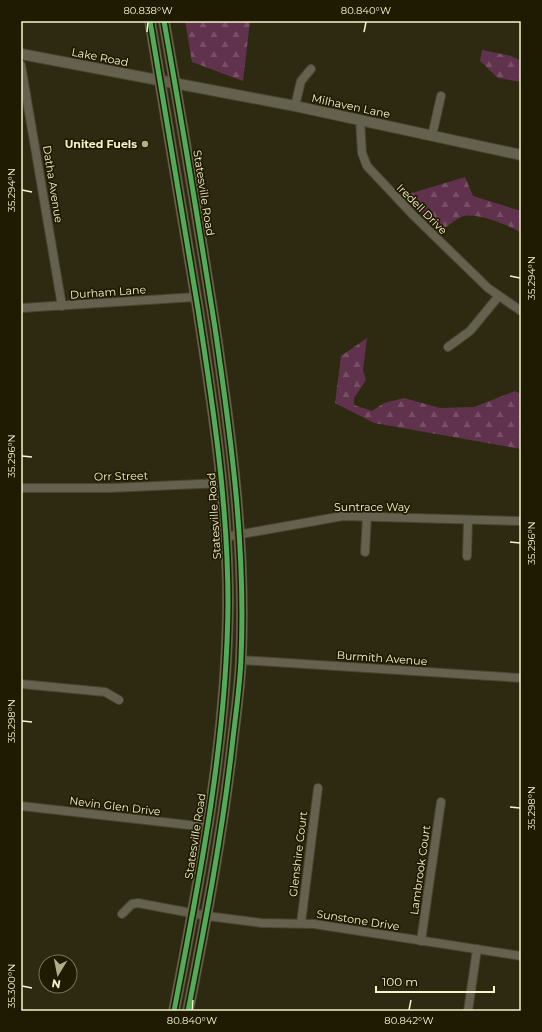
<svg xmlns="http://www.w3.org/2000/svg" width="542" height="1032" font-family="Montserrat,sans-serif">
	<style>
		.forest { fill: url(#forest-firs) }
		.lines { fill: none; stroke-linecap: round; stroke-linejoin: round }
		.minor-casing { stroke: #48442e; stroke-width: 10 }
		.tertiary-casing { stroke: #48442e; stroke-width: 12 }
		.secondary-casing { stroke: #48442e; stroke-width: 12 }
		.minor { stroke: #64614e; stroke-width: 8 }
		.tertiary { stroke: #64614e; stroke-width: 10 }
		.secondary { stroke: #65614b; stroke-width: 11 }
		.cycleway-casing { stroke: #1f1b02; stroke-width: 8 }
		.cycleway { stroke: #51ab58; stroke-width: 5 }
		.ticks { fill: none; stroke: #f8f3cb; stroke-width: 1.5 }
		.poi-dot { fill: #b1ad8a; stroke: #1f1b02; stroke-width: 1.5 }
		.labels { text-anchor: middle; stroke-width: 3.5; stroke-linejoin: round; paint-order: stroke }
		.street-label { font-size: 11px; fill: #f8f3cb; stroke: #1f1b02 }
		.poi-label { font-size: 11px; font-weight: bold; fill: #f8f3cb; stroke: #1f1b02; text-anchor: end }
		.neatline { fill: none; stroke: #f8f3cb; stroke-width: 1.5 }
		.ticks-label { font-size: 10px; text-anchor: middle; fill: #f8f3cb }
	</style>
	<defs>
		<pattern id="forest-firs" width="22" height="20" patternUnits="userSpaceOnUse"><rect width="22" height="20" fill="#60324d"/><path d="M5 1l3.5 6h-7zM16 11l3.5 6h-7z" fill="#785065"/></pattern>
	</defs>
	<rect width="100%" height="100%" fill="#2e2a11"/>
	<g class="forest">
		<path d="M185 21H250L243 81 192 62Z"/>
		<path d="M482 50 511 56 521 61V82L498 78 480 61Z"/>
		<path d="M465 177 473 196 521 211V233C509 225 478 213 464 216 457 218 448 226 442 230L424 216 409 194Z"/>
		<path d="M367 338 363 370 366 380 354 398V405L372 411 384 403 404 398 440 408 474 407 515 391 521 394V449L374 423 335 403 341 356Z"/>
	</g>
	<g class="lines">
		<defs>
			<g id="minor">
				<path d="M21 65 62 306"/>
				<path d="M295 106 301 81 311 69"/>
				<path d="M360 120 362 153 367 166 414 216 488 288 521 311"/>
				<path d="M432 136 441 96"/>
				<path d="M21 308 196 297"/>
				<path d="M448 347 470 331 498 297"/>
				<path d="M21 488H110L222 483"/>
				<path d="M225 537 343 516 521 521"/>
				<path d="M365 552 367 516"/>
				<path d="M467 556 468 520"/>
				<path d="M241 660 521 678"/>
				<path d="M21 684 105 692 119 700"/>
				<path d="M21 806 207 827"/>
				<path d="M122 914 132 904 138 903 207 916 262 923 314 924 521 956"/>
				<path d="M301 923 318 788"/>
				<path d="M421 941 441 802"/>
				<path d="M468 1011 477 949"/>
			</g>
			<path id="tertiary" d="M21 54 295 106 521 155"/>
			<g id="secondary">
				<path d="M150 21C166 117 182 213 198 309 213 406 228 504 228 603 227 740 200 877 174 1011"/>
				<path d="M164 21C182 123 199 226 215 328 231 437 246 548 241 658 240 685 236 712 233 738 223 830 206 920 188 1011"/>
			</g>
		</defs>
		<use href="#minor" class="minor-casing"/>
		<use href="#tertiary" class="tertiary-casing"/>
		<use href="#secondary" class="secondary-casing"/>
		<use href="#minor" class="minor"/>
		<use href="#tertiary" class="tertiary"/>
		<use href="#secondary" class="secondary"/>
		<defs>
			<g id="cycleway">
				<path d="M150 21C166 117 182 213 198 309 213 406 228 504 228 603 227 740 200 877 174 1011"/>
				<path d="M164 21C182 123 199 226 215 328 231 437 246 548 241 658 240 685 236 712 233 738 223 830 206 920 188 1011"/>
			</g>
		</defs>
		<use href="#cycleway" class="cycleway-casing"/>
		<use href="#cycleway" class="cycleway"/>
	</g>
	<path class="ticks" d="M147 32 148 22M364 32 366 22M22 190 32 192M510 276 520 278M22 456 32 457M510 542 520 543M22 721 32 722M510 807 520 808M22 986 32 988M192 1010 193 1000M409 1010 411 1000"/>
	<circle class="poi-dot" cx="145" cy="144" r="4"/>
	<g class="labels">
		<g class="street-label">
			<text transform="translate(100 57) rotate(11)" y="4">Lake Road</text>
			<text transform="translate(351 106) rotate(12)" y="4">Milhaven Lane</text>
			<text transform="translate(53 184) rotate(81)" y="4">Datha Avenue</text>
			<text transform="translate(204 193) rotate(81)" y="4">Statesville Road</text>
			<text transform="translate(422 209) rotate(45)" y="4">Iredell Drive</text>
			<text transform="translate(108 292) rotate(-4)" y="4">Durham Lane</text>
			<text transform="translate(121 476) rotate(-1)" y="4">Orr Street</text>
			<text x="372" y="511">Suntrace Way</text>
			<text transform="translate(214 516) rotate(-94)" y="4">Statesville Road</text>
			<text transform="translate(382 658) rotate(4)" y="4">Burmith Avenue</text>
			<text transform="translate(115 806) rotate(7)" y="4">Nevin Glen Drive</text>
			<text transform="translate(195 836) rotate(-81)" y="4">Statesville Road</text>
			<text transform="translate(298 854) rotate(-83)" y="4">Glenshire Court</text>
			<text transform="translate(420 870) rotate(-82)" y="4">Lambrook Court</text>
			<text transform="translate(358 920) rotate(9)" y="4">Sunstone Drive</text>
		</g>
		<g class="poi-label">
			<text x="137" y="148">United Fuels</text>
		</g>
	</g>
	<rect width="542" height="1032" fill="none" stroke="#1f1b02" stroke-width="44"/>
	<g transform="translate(58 974) rotate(190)"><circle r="19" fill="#1f1b02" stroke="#767152"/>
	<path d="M0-3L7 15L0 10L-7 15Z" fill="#b1ad8a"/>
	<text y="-6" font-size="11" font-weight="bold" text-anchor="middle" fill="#f8f3cb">N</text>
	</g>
	<path d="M376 986v6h118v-6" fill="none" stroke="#f8f3cb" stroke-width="2"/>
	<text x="382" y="986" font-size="12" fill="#f8f3cb" stroke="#1f1b02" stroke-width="3" paint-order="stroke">100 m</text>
	<rect x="22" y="22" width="498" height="988" class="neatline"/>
	<g class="ticks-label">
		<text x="148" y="14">80.838°W</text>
		<text x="366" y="14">80.840°W</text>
		<text transform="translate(11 190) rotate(-90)" y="4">35.294°N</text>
		<text transform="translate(531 278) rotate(-90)" y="4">35.294°N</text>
		<text transform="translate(11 456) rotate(-90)" y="4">35.296°N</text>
		<text transform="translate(531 543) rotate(-90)" y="4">35.296°N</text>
		<text transform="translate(11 721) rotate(-90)" y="4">35.298°N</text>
		<text transform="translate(531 808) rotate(-90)" y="4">35.298°N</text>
		<text transform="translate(11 986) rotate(-90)" y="4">35.300°N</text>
		<text x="192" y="1024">80.840°W</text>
		<text x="409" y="1024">80.842°W</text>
	</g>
</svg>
